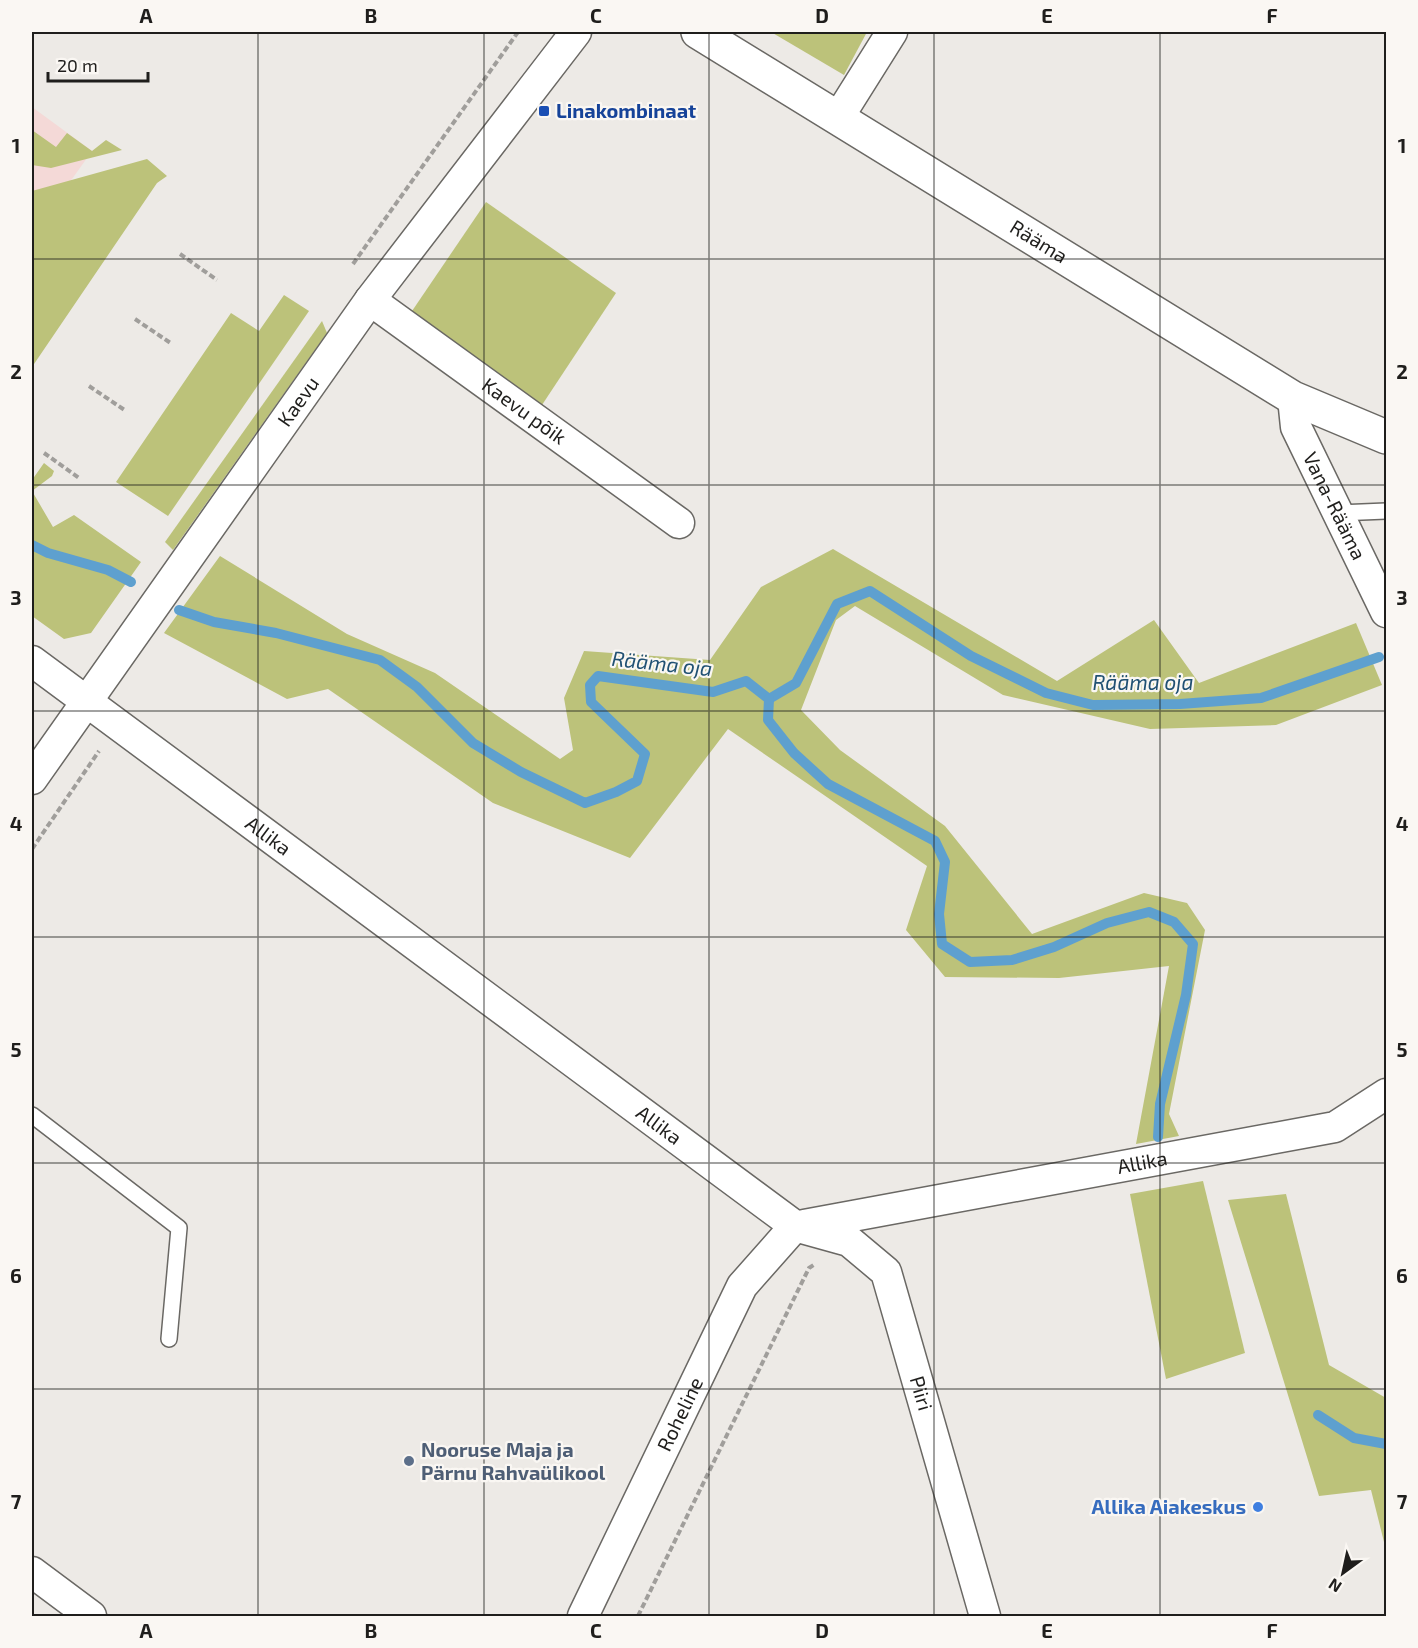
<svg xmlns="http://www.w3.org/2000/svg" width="1418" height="1648" font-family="'Exo 2',sans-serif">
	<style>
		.industrial { fill: #f4d9d7 }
		.green { fill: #bcc27a }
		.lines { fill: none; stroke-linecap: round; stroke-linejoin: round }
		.stream { stroke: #5ea0cf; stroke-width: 10 }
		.lane-casing { stroke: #6a6864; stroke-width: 18 }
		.street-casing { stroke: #6a6864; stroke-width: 33 }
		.secondary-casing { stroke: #6a6864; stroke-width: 36 }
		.path { stroke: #a09e9b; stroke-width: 4; stroke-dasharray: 6 3; stroke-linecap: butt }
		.lane { stroke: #fff; stroke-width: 15 }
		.street { stroke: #fff; stroke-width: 30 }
		.secondary { stroke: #fff; stroke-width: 33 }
		.grid { fill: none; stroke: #1f1e1c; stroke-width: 1.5; stroke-opacity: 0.55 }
		.transit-dot { fill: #1a4fb4; stroke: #faf7f3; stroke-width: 2 }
		.service-dot { fill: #5c6f8a; stroke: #faf7f3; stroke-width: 2 }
		.shop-dot { fill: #3f7fe0; stroke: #faf7f3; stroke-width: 2 }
		.labels { text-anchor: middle; stroke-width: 4.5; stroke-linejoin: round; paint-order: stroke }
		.transit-label { font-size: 20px; font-weight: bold; fill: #164399; stroke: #faf7f3; text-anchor: start }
		.street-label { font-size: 20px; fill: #1f1e1c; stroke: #faf7f3 }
		.service-label { font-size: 20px; font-weight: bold; fill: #4e5e75; stroke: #faf7f3; text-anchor: start }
		.shop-label { font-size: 20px; font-weight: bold; fill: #366cbe; stroke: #faf7f3; text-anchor: end }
		.water-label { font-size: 21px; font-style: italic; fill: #215173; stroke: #faf7f3 }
		.neatline { fill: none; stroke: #1f1e1c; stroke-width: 2 }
		.grid-label { font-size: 20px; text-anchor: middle; font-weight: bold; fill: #1f1e1c }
	</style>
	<rect width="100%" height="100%" fill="#edeae6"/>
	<path class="industrial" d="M32 107 92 151 32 235Z"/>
	<g class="green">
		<path d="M771 32H867L844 75Z"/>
		<path d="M32 130 56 147 67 133 92 151 106 140 122 150 51 168 32 165Z"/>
		<path d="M147 159 167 176 157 183 32 367V191Z"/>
		<path d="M486 202 616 293 540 408 410 314Z"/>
		<path d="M284 295 309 311 168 516 116 482 231 313 259 331Z"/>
		<path d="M322 321 327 333 173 550 165 542Z"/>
		<path d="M44 463 54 471 52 476 32 491 53 527 74 515 141 562 91 633 64 639 32 616V480Z"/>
		<path d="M833 549 1057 681 1154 620 1199 683 1356 623 1382 685 1276 725 1150 729 1003 695 855 606 836 620 801 710 840 750 945 826 1032 934 1144 893 1187 903 1205 930 1169 1114 1179 1136 1136 1144 1169 966 1059 978 945 977 906 930 927 866 728 729 630 858 493 803 328 689 287 699 164 633 220 556 347 634 435 673 560 759 573 750 564 698 584 651 710 660 761 587Z"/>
		<path d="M1203 1181 1245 1353 1166 1379 1130 1194Z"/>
		<path d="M1286 1194 1329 1365 1386 1398V1545L1385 1546 1371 1490 1319 1496 1228 1200Z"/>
	</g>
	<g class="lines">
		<g class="stream">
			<path d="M32 545 48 553 108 570 131 582"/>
			<path d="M179 610 214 622 276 633 380 660 417 687 473 743 521 772 585 803 616 792 637 781 645 754 591 702 590 685 598 676 713 692 746 681 769 699 796 683 837 604 870 591 971 656 1046 693 1093 705 1180 704 1261 698 1379 657"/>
			<path d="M769 699 768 720 794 753 828 784 935 841 945 862 939 914 942 944 970 962 1012 960 1054 947 1107 923 1149 912 1174 922 1193 944 1186 995 1160 1104 1158 1137"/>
			<path d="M1318 1415 1354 1438 1386 1444"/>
		</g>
		<defs>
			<g id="lane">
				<path d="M1338 513 1386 511"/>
				<path d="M32 1115 179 1228 169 1339"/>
			</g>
			<g id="street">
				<path d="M838 118 892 32"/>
				<path id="s1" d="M370 300 679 523"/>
				<path id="s2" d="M1293 398 1296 427 1386 612"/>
				<path id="s3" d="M32 661 795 1226 849 1241 886 1272 985 1616"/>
				<path id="s4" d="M32 779 370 300 576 32"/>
				<path id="s5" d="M804 1225 1335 1127 1386 1094"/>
				<path d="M32 1572 91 1616"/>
				<path id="s6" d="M583 1616 742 1286 795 1226"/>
			</g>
			<g id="secondary">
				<path id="s7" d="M698 32 1293 398 1386 437"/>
			</g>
		</defs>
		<use href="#lane" class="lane-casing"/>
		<use href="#street" class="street-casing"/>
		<use href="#secondary" class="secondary-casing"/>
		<g class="path">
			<path d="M180 254 217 280"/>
			<path d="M353 264 518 32"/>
			<path d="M135 319 172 344"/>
			<path d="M89 386 126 411"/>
			<path d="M44 453 79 478"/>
			<path d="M32 849 99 751"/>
			<path d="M638 1616 809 1268 815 1264"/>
		</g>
		<use href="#lane" class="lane"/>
		<use href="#street" class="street"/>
		<use href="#secondary" class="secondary"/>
	</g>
	<path class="grid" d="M258 32V1616M484 32V1616M709 32V1616M934 32V1616M1160 32V1616M32 259H1386M32 485H1386M32 711H1386M32 937H1386M32 1163H1386M32 1389H1386"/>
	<rect class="transit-dot" x="538" y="105" width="12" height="12" rx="3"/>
	<circle class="service-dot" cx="409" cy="1461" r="6"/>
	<circle class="shop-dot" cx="1258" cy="1507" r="6"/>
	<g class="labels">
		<g class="transit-label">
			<text x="556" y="118">Linakombinaat</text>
		</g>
		<g class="street-label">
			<text dy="7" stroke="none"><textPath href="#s7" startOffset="400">Rääma</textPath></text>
			<text dy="7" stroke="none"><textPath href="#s4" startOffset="462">Kaevu</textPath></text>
			<text dy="7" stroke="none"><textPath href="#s1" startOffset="190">Kaevu põik</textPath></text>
			<text dy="7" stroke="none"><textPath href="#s2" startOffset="117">Vana-Rääma</textPath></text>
			<text dy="7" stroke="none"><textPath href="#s3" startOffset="294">Allika</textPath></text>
			<text dy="7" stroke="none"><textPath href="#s3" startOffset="780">Allika</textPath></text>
			<text dy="7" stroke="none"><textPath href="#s5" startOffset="344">Allika</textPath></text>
			<text dy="7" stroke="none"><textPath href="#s3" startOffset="1180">Piiri</textPath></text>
			<text dy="7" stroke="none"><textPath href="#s6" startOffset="224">Roheline</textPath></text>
		</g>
		<g class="service-label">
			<text x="421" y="1457">Nooruse Maja ja<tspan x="421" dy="23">Pärnu Rahvaülikool</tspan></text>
		</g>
		<g class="shop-label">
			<text x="1246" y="1514">Allika Aiakeskus</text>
		</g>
		<g class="water-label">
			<text transform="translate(662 664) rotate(6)" y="7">Rääma oja</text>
			<text x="1143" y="690">Rääma oja</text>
		</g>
	</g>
	<rect width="1418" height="1648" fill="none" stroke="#faf7f3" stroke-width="66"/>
	<g transform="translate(1343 1573) rotate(213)" stroke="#faf7f3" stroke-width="4.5" paint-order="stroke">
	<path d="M0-4.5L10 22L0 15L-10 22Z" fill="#1f1e1c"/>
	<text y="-9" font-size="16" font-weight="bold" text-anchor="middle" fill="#1f1e1c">N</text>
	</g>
	<path d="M48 72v9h100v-9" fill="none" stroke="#1f1e1c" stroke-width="3"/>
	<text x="57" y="72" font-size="18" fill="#1f1e1c" stroke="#faf7f3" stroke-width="4.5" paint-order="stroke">20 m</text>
	<rect x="33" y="33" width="1352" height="1582" class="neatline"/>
	<g class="grid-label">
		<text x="146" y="23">A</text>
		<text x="371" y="23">B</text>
		<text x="596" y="23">C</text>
		<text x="822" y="23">D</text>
		<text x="1047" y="23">E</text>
		<text x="1272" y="23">F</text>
		<text x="16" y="153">1</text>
		<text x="1402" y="153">1</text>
		<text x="16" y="379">2</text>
		<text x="1402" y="379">2</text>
		<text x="16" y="605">3</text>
		<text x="1402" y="605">3</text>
		<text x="16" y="831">4</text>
		<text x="1402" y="831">4</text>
		<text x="16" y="1057">5</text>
		<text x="1402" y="1057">5</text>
		<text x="16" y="1283">6</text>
		<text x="1402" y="1283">6</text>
		<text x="16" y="1509">7</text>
		<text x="1402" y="1509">7</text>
		<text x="146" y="1638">A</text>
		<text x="371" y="1638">B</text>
		<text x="596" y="1638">C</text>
		<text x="822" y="1638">D</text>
		<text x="1047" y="1638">E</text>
		<text x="1272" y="1638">F</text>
	</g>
</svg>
